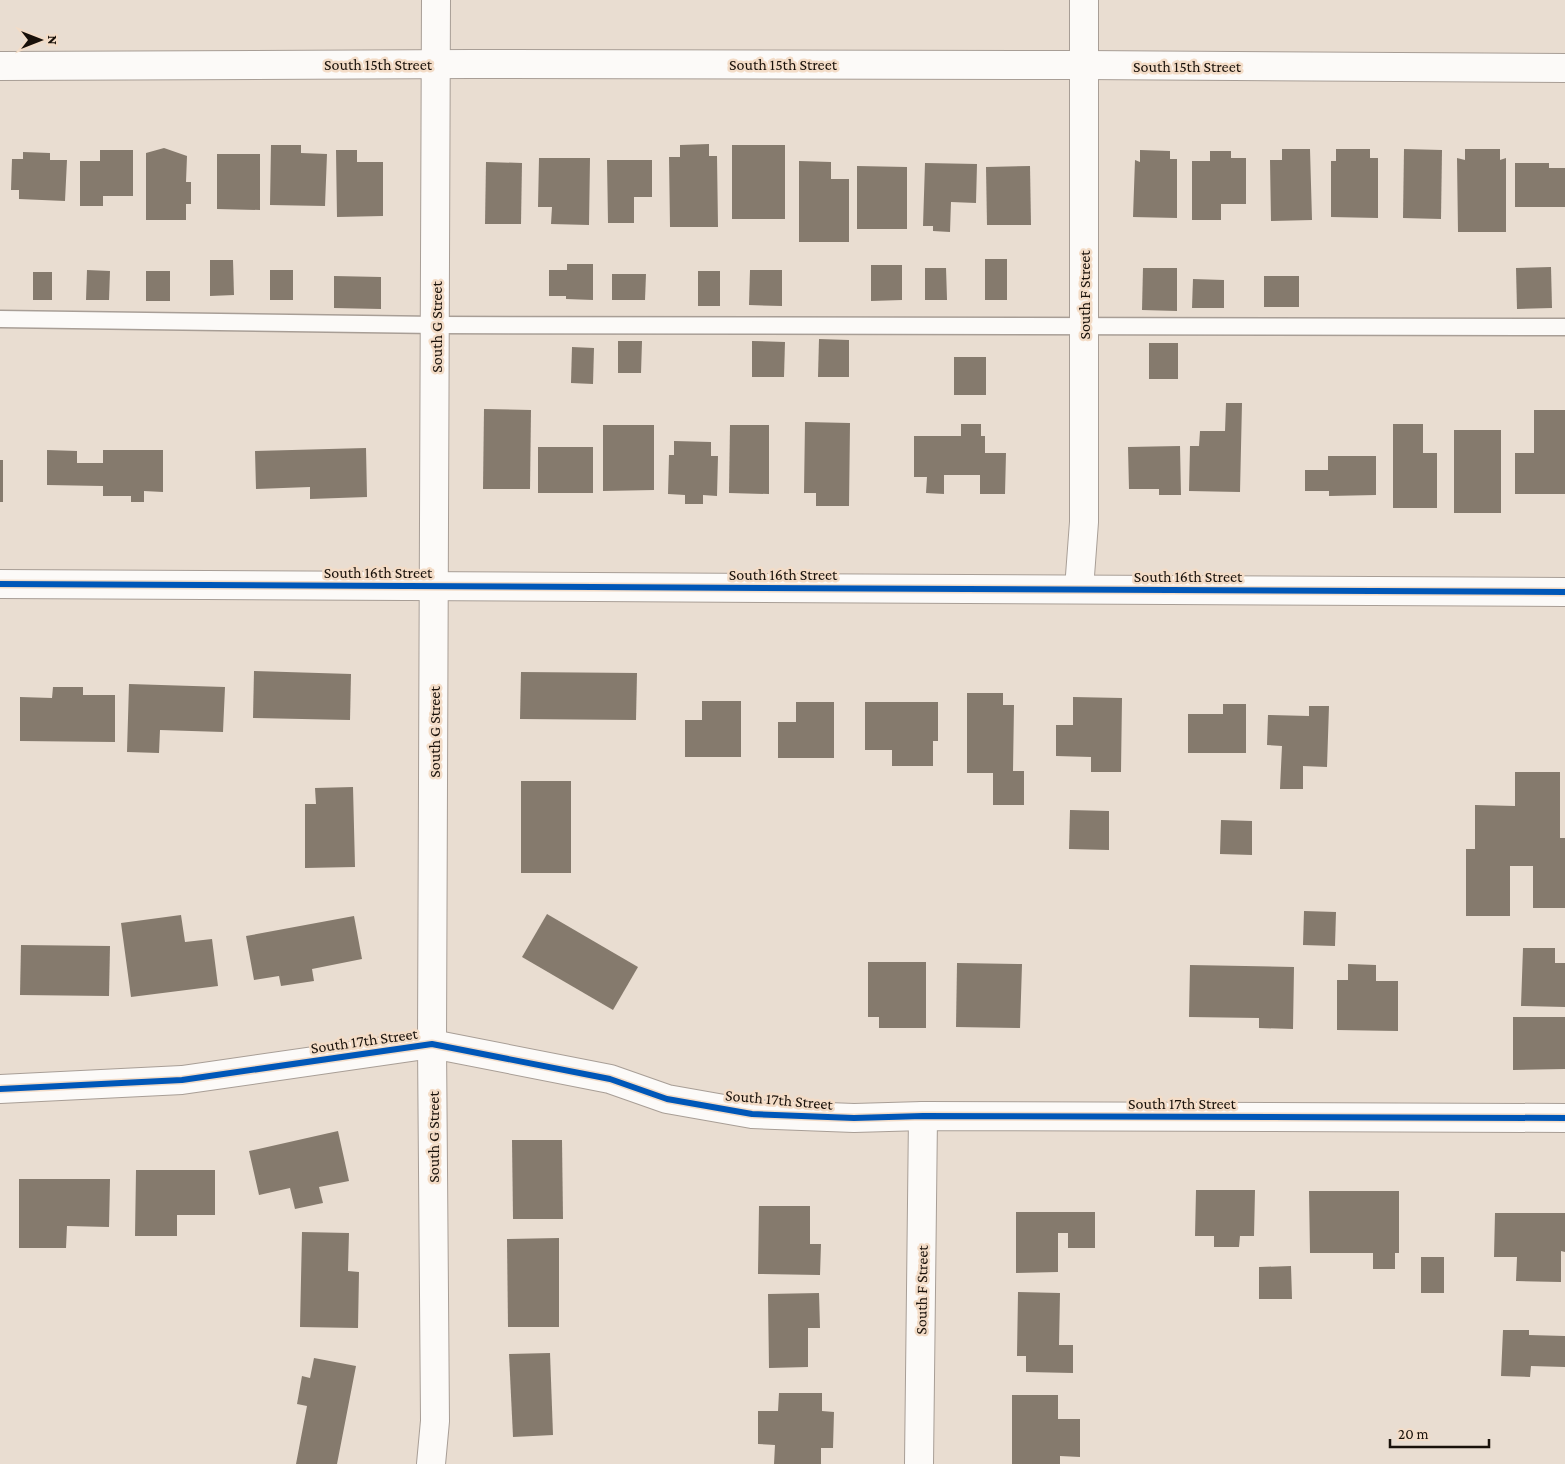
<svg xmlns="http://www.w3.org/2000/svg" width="1565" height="1464" font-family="'Crimson Pro',serif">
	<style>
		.building { fill: #857a6d }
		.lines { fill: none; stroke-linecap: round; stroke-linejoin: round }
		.lane-casing { stroke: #a89e96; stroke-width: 19 }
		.street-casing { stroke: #a89e96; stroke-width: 30 }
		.lane { stroke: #fcfaf8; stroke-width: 16 }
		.street { stroke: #fcfaf8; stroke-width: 28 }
		.cycleway-casing { stroke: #f3dcc7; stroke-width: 9 }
		.cycleway { stroke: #0057b8; stroke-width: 6 }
		.labels { text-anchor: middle; stroke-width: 5; stroke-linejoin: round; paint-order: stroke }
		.street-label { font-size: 16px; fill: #19110a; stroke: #f3dcc7 }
	</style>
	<rect width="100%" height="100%" fill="#e9ddd1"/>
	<g class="building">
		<path d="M709 144V156H717L718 227H670L669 157H680V145Z"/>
		<path d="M271 145H301V153L327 154 325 206 270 205Z"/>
		<rect x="732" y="145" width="53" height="74"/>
		<path d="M164 148 187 156 186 182H191V204H186V220H146V153Z"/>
		<path d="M1282 149H1310L1312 220 1271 221 1270 160H1282Z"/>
		<path d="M1336 149H1370V158H1378V218L1331 217V161H1336Z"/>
		<path d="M1404 149 1442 150 1441 219 1403 218Z"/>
		<path d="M1465 149H1500V160L1506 158V232H1458L1457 158 1465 160Z"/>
		<path d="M100 150H133V196H103V206H80V161H100Z"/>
		<path d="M336 150H357V162H383V216L337 217Z"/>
		<path d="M1140 150 1170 151V159H1177V218L1133 217 1135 160 1140 162Z"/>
		<path d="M1210 151H1231V158H1246V204H1221V220H1192V161H1210Z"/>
		<path d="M23 152 50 153V160H67L65 201 19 199V190H11L12 159H23Z"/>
		<path d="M217 154H260V210L217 209Z"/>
		<path d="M539 158H590L589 225 551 224 552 207H538Z"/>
		<path d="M607 160H652V197H634V223H608Z"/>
		<path d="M799 161 831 162V179H849V242H799Z"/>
		<path d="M486 162 522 163 521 224H485Z"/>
		<path d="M925 163 977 164 976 203 951 202 950 232 933 231V226H923Z"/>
		<path d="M1515 163H1549V168H1565V207H1515Z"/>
		<path d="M857 166 907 167V229H857Z"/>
		<path d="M1030 166 1031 225H987L986 167Z"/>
		<rect x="985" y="259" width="22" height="41"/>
		<path d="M210 260H233L234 295 210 296Z"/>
		<path d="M567 264H593V300L566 299V296H549V270H567Z"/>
		<path d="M871 265H902V300L871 301Z"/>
		<path d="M1551 267 1552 308 1517 309 1516 268Z"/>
		<path d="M925 268H946L947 300H925Z"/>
		<path d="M1143 268H1177V311L1142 310Z"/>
		<path d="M87 270 110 271 109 300H86Z"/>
		<rect x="270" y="270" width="23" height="30"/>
		<path d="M750 270H782V306L749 305Z"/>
		<rect x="146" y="271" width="24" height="30"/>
		<rect x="698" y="271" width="22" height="35"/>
		<rect x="33" y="272" width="19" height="28"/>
		<path d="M612 274H646L645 300H612Z"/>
		<path d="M334 276 381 277V309L334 308Z"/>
		<rect x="1264" y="276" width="35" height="31"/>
		<path d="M1193 279 1224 280V308H1192Z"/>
		<path d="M819 339 849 340V377H818Z"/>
		<path d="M618 341H642L641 373H618Z"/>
		<path d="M752 341 785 342 784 377H752Z"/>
		<rect x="1149" y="343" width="29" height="36"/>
		<path d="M572 347 594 348 593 384 571 383Z"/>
		<rect x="954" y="357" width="32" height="38"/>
		<path d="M1226 403H1242L1240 492 1189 491 1190 446H1199L1200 431H1225Z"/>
		<path d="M484 409 531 410 530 489H483Z"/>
		<path d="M1534 410H1565V494H1515V453H1534Z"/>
		<path d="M805 422 850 423 849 506H816V493H804Z"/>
		<path d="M961 424H981V436H985V453H1006L1005 494H980V475H944V494L926 493 927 477H914V436H961Z"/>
		<path d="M1393 424H1423V453H1437V508H1393Z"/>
		<path d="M603 425H654V490L603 491Z"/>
		<path d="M730 425H769V494L729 493Z"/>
		<rect x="1454" y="430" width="47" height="83"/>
		<path d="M674 441 711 442V456H718L717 496 703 495V504H685V495L668 494 669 455H674Z"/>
		<path d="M1180 446 1181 495H1159V489H1129L1128 447Z"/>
		<rect x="538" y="447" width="55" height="46"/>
		<path d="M366 448 367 497 310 499V487L256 489 255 451Z"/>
		<path d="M47 450 77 451V463H103V450H163V492L144 491V502H131V496H103V486L47 485Z"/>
		<path d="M1328 456H1376V495L1329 496V491H1305V470H1328Z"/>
		<rect x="0" y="460" width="3" height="42"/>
		<path d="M254 671 351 674 350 720 253 718Z"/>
		<path d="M521 672 637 673 636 720 520 719Z"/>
		<path d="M129 684 225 687 223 732 160 730 159 753 127 752Z"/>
		<path d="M53 687H83V695H115V742L20 741V697L52 698Z"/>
		<path d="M967 693H1003V705H1014L1013 771H1024V805H993V773H967Z"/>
		<path d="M1073 697 1122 698 1121 772H1091V757L1056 756V725H1073Z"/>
		<path d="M702 701H741V757H685V720H702Z"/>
		<path d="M796 702H834V758H778V722H796Z"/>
		<path d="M865 702H938V741H933V766H892V750H865Z"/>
		<path d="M1223 704H1246V753H1188V714H1223Z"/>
		<path d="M1309 706H1329L1327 767 1303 766V789H1280L1282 746 1267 745 1268 715 1309 716Z"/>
		<path d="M1515 772H1560V838H1565V908H1533V866H1510V916H1466V849H1475V805L1515 806Z"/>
		<rect x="521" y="781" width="50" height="92"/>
		<path d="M353 787 355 867 305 868V804H316L315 788Z"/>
		<path d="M1070 810 1109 811V850L1069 849Z"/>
		<path d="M1221 820 1252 821V855L1220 854Z"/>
		<path d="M1304 911 1336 912 1335 946 1303 945Z"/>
		<path d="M547 914 638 967 613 1010 522 957Z"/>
		<path d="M181 915 185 942 212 939 218 986 131 997 121 923Z"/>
		<path d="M354 916 362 959 312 969 314 981 281 986 279 976 254 980 246 936Z"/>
		<path d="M21 945 110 946 109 996 20 995Z"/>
		<path d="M1523 948H1555V963H1565V1007L1521 1006Z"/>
		<path d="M868 962H926V1028H879V1017H868Z"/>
		<path d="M957 963 1022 964 1020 1028 956 1027Z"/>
		<path d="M1348 964 1376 965V981H1398V1031L1337 1030V980H1348Z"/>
		<path d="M1190 965 1294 967 1293 1029 1259 1028V1018L1189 1017Z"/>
		<path d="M1513 1017H1565V1069L1513 1070Z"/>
		<path d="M338 1131 349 1181 319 1187 323 1203 295 1209 290 1188 259 1195 249 1151Z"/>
		<path d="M512 1140H562L563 1219H513Z"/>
		<path d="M136 1170H215V1215H177V1236H135Z"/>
		<path d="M19 1179H110L109 1227 67 1226 66 1248H19Z"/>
		<path d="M1196 1190H1255L1254 1236H1240L1239 1247H1214V1236H1195Z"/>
		<path d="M1309 1191H1399V1253H1395V1269H1373V1253H1310Z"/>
		<path d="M759 1206H810V1244H821L820 1275 758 1274Z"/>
		<path d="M1016 1212H1095V1248H1068V1233H1058V1272L1016 1273Z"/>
		<path d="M1495 1213H1565V1252L1561 1251V1282L1516 1281 1517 1257H1494Z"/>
		<path d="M302 1232 349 1233 348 1271 359 1272 358 1328 300 1327Z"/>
		<path d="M559 1238V1327H508L507 1239Z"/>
		<rect x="1421" y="1257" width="23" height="36"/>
		<path d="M1291 1266 1292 1299H1259V1267Z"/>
		<path d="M1018 1292 1060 1293 1059 1345H1073V1373L1026 1372V1356H1017Z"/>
		<path d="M819 1293 820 1328H808V1367L769 1368 768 1294Z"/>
		<path d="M1503 1330H1529V1335L1565 1336V1367L1531 1366 1530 1377 1501 1376Z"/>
		<path d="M550 1353 553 1435 513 1437 509 1354Z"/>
		<path d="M314 1358 356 1366 337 1464H296L307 1406 297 1404 302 1376 310 1378Z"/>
		<path d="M779 1393H822V1411L834 1412 833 1448H821V1464H774L775 1445 758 1444V1411H778Z"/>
		<path d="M1012 1395H1058V1419H1080V1457L1060 1456V1464H1012Z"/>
	</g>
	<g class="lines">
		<defs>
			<path id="lane" d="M0 319 436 325 1565 327"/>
			<g id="street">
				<path d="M0 66 470 64 1084 65 1565 68"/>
				<path d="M0 584 1565 592"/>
				<path d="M1079 589 1084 522V0"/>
				<path d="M0 1089 182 1080 432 1044 610 1079 667 1099 752 1114 854 1118 923 1116 1565 1118"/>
				<path d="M431 1464 435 1421 432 1044 436 0"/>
				<path d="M919 1464 923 1116"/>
			</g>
		</defs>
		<use href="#lane" class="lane-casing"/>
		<use href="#street" class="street-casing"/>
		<use href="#lane" class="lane"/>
		<use href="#street" class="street"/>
		<defs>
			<g id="cycleway">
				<path d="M0 584 1565 592"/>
				<path d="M0 1089 182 1080 432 1044 610 1079 667 1099 752 1114 854 1118 923 1116 1565 1118"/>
			</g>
		</defs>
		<use href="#cycleway" class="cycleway-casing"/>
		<use href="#cycleway" class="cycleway"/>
	</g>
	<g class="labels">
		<g class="street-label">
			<text x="378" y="70">South 15th Street</text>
			<text x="783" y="70">South 15th Street</text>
			<text x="1187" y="72">South 15th Street</text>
			<text transform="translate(1084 295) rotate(-90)" y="6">South F Street</text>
			<text transform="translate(436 327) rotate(-90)" y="6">South G Street</text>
			<text x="378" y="578">South 16th Street</text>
			<text x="783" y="580">South 16th Street</text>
			<text x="1188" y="582">South 16th Street</text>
			<text transform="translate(434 732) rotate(-90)" y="6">South G Street</text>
			<text transform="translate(364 1040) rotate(-8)" y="6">South 17th Street</text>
			<text transform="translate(779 1099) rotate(5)" y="6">South 17th Street</text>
			<text x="1182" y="1109">South 17th Street</text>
			<text transform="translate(433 1137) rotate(-90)" y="6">South G Street</text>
			<text transform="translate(921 1290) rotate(-89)" y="6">South F Street</text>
		</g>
	</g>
	<g transform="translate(40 40) rotate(90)" stroke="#f3dcc7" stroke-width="4" paint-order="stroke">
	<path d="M0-4L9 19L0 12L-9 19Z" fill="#19110a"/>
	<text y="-8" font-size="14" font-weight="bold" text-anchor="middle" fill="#19110a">N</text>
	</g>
	<path d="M1390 1439v8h99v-8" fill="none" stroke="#19110a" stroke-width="2.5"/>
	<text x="1398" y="1439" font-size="15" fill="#19110a" stroke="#f3dcc7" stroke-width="4" paint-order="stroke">20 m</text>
</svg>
